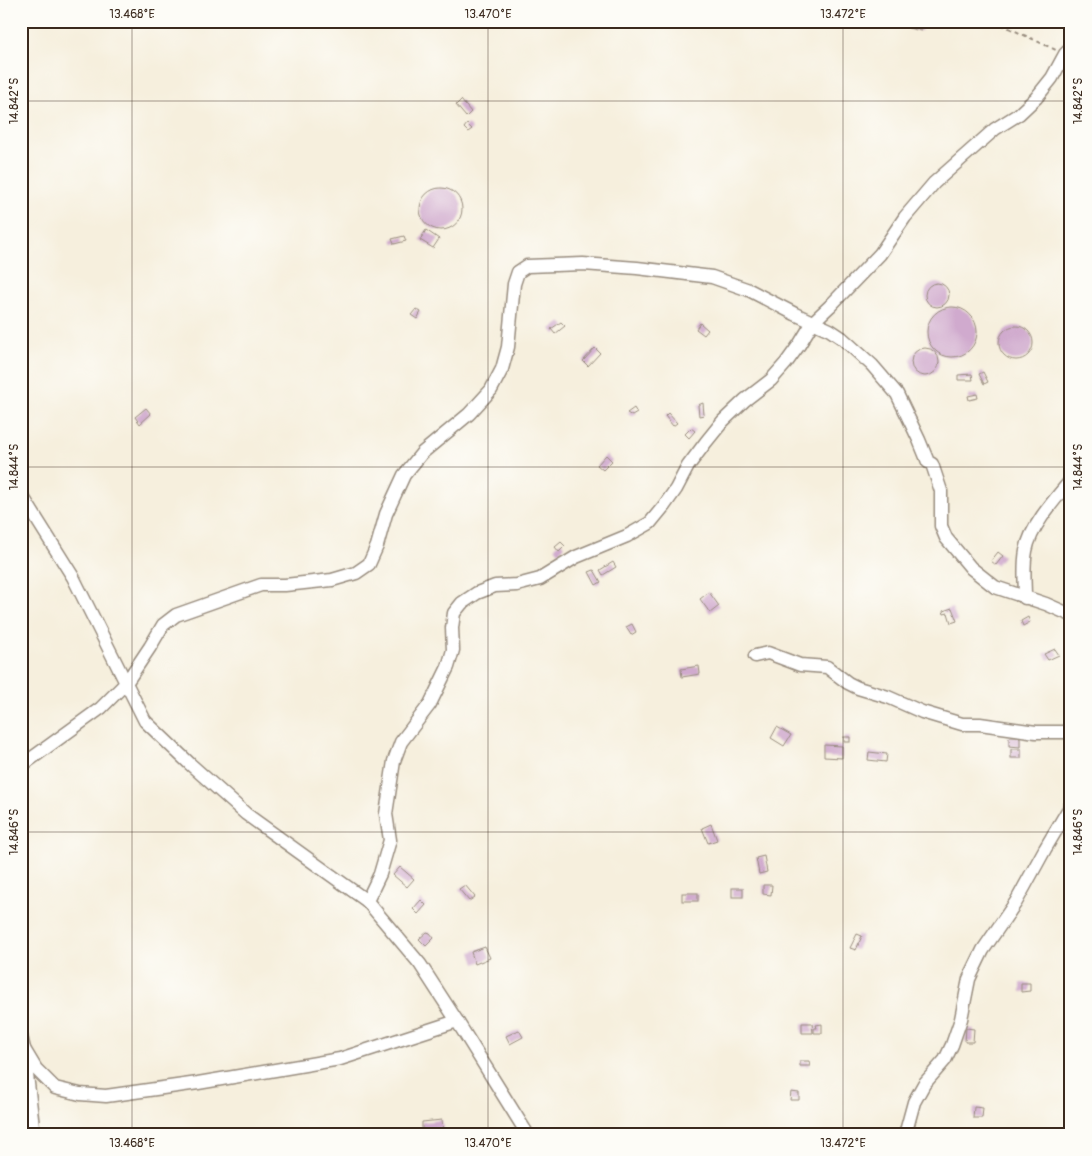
<svg xmlns="http://www.w3.org/2000/svg" width="1092" height="1156" font-family="Pangolin,sans-serif">
	<style>
		.building { fill: #d0aace }
		.lines { fill: none; stroke-linecap: round; stroke-linejoin: round }
		.minor-casing { stroke: #988c7e; stroke-width: 15 }
		.path { stroke: #988c7e; stroke-width: 2; stroke-dasharray: 4 4; stroke-linecap: butt }
		.minor { stroke: #fff; stroke-width: 12 }
		.ticks { fill: none; stroke: #3b2a1e; stroke-width: 1; stroke-opacity: 0.45 }
		.neatline { fill: none; stroke: #3b2a1e; stroke-width: 2 }
		.ticks-label { font-size: 12px; text-anchor: middle; fill: #3b2a1e }
	</style>
	<rect width="100%" height="100%" fill="#fdfcf7"/>
	<filter id="ink" filterUnits="userSpaceOnUse"><feTurbulence type="fractalNoise" baseFrequency=".02" numOctaves="2"/><feDisplacementMap in="SourceGraphic" scale="10" xChannelSelector="R" yChannelSelector="G"/><feConvolveMatrix kernelMatrix="1 2 1 2 8 2 1 2 1" color-interpolation-filters="sRGB"/></filter>
	<filter id="wash" filterUnits="userSpaceOnUse"><feTurbulence type="fractalNoise" baseFrequency=".0096" numOctaves="4" result="noise"/><feDisplacementMap in="SourceGraphic" scale="20" xChannelSelector="R" yChannelSelector="G"/><feGaussianBlur stdDeviation="1.12" result="paint"/><feColorMatrix in="noise" values="0 0 0 0 0 0 0 0 0 0 0 0 0 0 0 0 0 1.4 0 .05"/><feComposite in="paint" operator="in"/></filter>
	<g filter="url(#wash)">
		<rect width="100%" height="100%" fill="#f6efdd"/>
		<g id="blocks">
			<g class="building">
				<path d="M910 22 923 24 921 31 908 28Z"/>
				<path d="M461 100 471 112 466 117 456 105Z"/>
				<path d="M467 124 472 129 468 132 464 128Z"/>
				<circle cx="441" cy="209" r="21"/>
				<path d="M426 230 439 239 433 248 420 240Z"/>
				<path d="M404 236 406 241 394 244 392 239Z"/>
				<circle cx="937" cy="295" r="12"/>
				<circle cx="952" cy="332" r="25"/>
				<path d="M416 309 421 312 417 319 411 315Z"/>
				<path d="M561 322 565 326 555 334 551 329Z"/>
				<path d="M700 323 708 330 704 335 696 329Z"/>
				<circle cx="1016" cy="343" r="17"/>
				<path d="M595 348 600 353 588 366 583 361Z"/>
				<circle cx="925" cy="362" r="14"/>
				<path d="M983 372 988 382 984 384 979 374Z"/>
				<path d="M972 374 973 380H958V375Z"/>
				<path d="M977 394 978 398 969 400 968 396Z"/>
				<path d="M703 403 704 415 699 416 698 405Z"/>
				<path d="M146 408 151 414 140 424 135 417Z"/>
				<path d="M634 408 637 413 632 416 627 413Z"/>
				<path d="M668 413 677 423 673 426 665 416Z"/>
				<path d="M691 428 695 431 689 438 685 434Z"/>
				<path d="M606 455 612 461 603 470 597 465Z"/>
				<path d="M561 542 565 546 559 552 555 547Z"/>
				<path d="M998 552 1003 556 996 565 991 561Z"/>
				<path d="M613 562 616 567 603 575 600 570Z"/>
				<path d="M594 570 601 582 596 585 589 572Z"/>
				<path d="M709 592 719 606 710 613 700 599Z"/>
				<path d="M952 608 957 621 951 623 948 613 944 614 943 611Z"/>
				<path d="M1028 617 1030 622 1023 626 1021 621Z"/>
				<path d="M632 624 636 632 631 635 626 627Z"/>
				<path d="M1055 649 1059 655 1048 660 1044 654Z"/>
				<path d="M699 666 700 674 682 677 681 669Z"/>
				<path d="M777 727 791 735 784 746 771 738Z"/>
				<rect x="844" y="737" width="6" height="5"/>
				<path d="M1009 737H1020V747L1009 746Z"/>
				<path d="M824 745 842 746V758L824 757Z"/>
				<rect x="1011" y="749" width="10" height="9"/>
				<path d="M869 752 887 754 886 762 868 760Z"/>
				<path d="M711 824 717 840 708 843 702 828Z"/>
				<path d="M764 856 767 872 759 874 756 858Z"/>
				<path d="M400 867 414 879 407 887 393 875Z"/>
				<path d="M465 885 475 897 469 901 459 889Z"/>
				<path d="M763 885H772L771 895 763 894Z"/>
				<rect x="732" y="888" width="11" height="9"/>
				<rect x="682" y="893" width="16" height="8"/>
				<path d="M421 900 426 905 418 914 413 909Z"/>
				<path d="M427 932 430 933 434 938 426 946 419 939Z"/>
				<path d="M857 934 862 936 856 950 850 948Z"/>
				<path d="M485 947 490 958 475 964 471 952Z"/>
				<path d="M1021 983H1030V991L1021 992Z"/>
				<path d="M802 1023H812L813 1033H802Z"/>
				<path d="M822 1024V1033H814V1028H817L816 1025Z"/>
				<path d="M966 1028 974 1029 973 1042H965Z"/>
				<path d="M519 1030 523 1037 510 1044 506 1036Z"/>
				<path d="M800 1061H809L810 1066H800Z"/>
				<path d="M791 1092 799 1093V1100H790Z"/>
				<path d="M974 1107 983 1108 982 1118H973Z"/>
				<path d="M442 1120 443 1130 422 1132V1122Z"/>
			</g>
		</g>
	</g>
	<g filter="url(#ink)">
		<use href="#blocks" fill-opacity="0" stroke="#988c7e" stroke-width="1"/>
		<g class="lines">
			<defs>
				<g id="minor">
					<path d="M21 494 73 577 145 721 190 764 246 814 367 901 420 964 457 1021 528 1135"/>
					<path d="M1025 598C1025 583 1023 566 1026 551 1030 527 1055 499 1071 480"/>
					<path d="M755 656 768 653 800 665 827 667 848 683 858 688 888 697 922 712 962 724H980L1036 732H1071"/>
					<path d="M21 766 101 708 126 683 150 647 163 625 176 615 261 585H285L332 580 356 573 369 564 377 546 386 514 404 475 422 453 469 414 491 390 502 369 508 347 514 284 518 272 527 266 583 264 637 268 712 277 749 290 795 314 830 330 842 338 872 365 897 394 919 440 928 462 932 464 941 491V526L946 538 971 568 995 587 1046 604 1071 615"/>
					<path d="M367 901 380 874 390 840 386 814 394 761 401 742 430 704 448 667 453 650 452 628 454 613 462 603 477 593 495 586 517 585 540 579 576 557 627 536 650 523 664 506 676 489 688 466 706 442 723 421 745 400 771 380 786 363 799 345 813 322 830 306 880 254 905 217 934 183 995 129 1019 114 1036 98 1052 78 1065 54 1071 48"/>
					<path d="M21 1036 24 1049 34 1135"/>
					<path d="M24 1049 36 1069 55 1088 80 1094 106 1096 198 1083 340 1059 457 1021"/>
					<path d="M905 1135 914 1102 924 1084 945 1060 952 1045 961 1019 969 979 983 950 1016 902 1045 849 1071 805"/>
				</g>
			</defs>
			<use href="#minor" class="minor-casing"/>
			<path class="path" d="M994 21 1056 50"/>
			<use href="#minor" class="minor"/>
		</g>
	</g>
	<path class="ticks" d="M132 21V1135M488 21V1135M843 21V1135M21 101H1071M21 467H1071M21 832H1071"/>
	<rect width="1092" height="1156" fill="none" stroke="#fdfcf7" stroke-width="55"/>
	<rect x="28" y="28" width="1036" height="1100" class="neatline"/>
	<g class="ticks-label">
		<text x="132" y="18">13.468°E</text>
		<text x="488" y="18">13.470°E</text>
		<text x="843" y="18">13.472°E</text>
		<text transform="translate(14 101) rotate(-90)" y="4">14.842°S</text>
		<text transform="translate(1078 101) rotate(-90)" y="4">14.842°S</text>
		<text transform="translate(14 467) rotate(-90)" y="4">14.844°S</text>
		<text transform="translate(1078 467) rotate(-90)" y="4">14.844°S</text>
		<text transform="translate(14 832) rotate(-90)" y="4">14.846°S</text>
		<text transform="translate(1078 832) rotate(-90)" y="4">14.846°S</text>
		<text x="132" y="1147">13.468°E</text>
		<text x="488" y="1147">13.470°E</text>
		<text x="843" y="1147">13.472°E</text>
	</g>
</svg>
